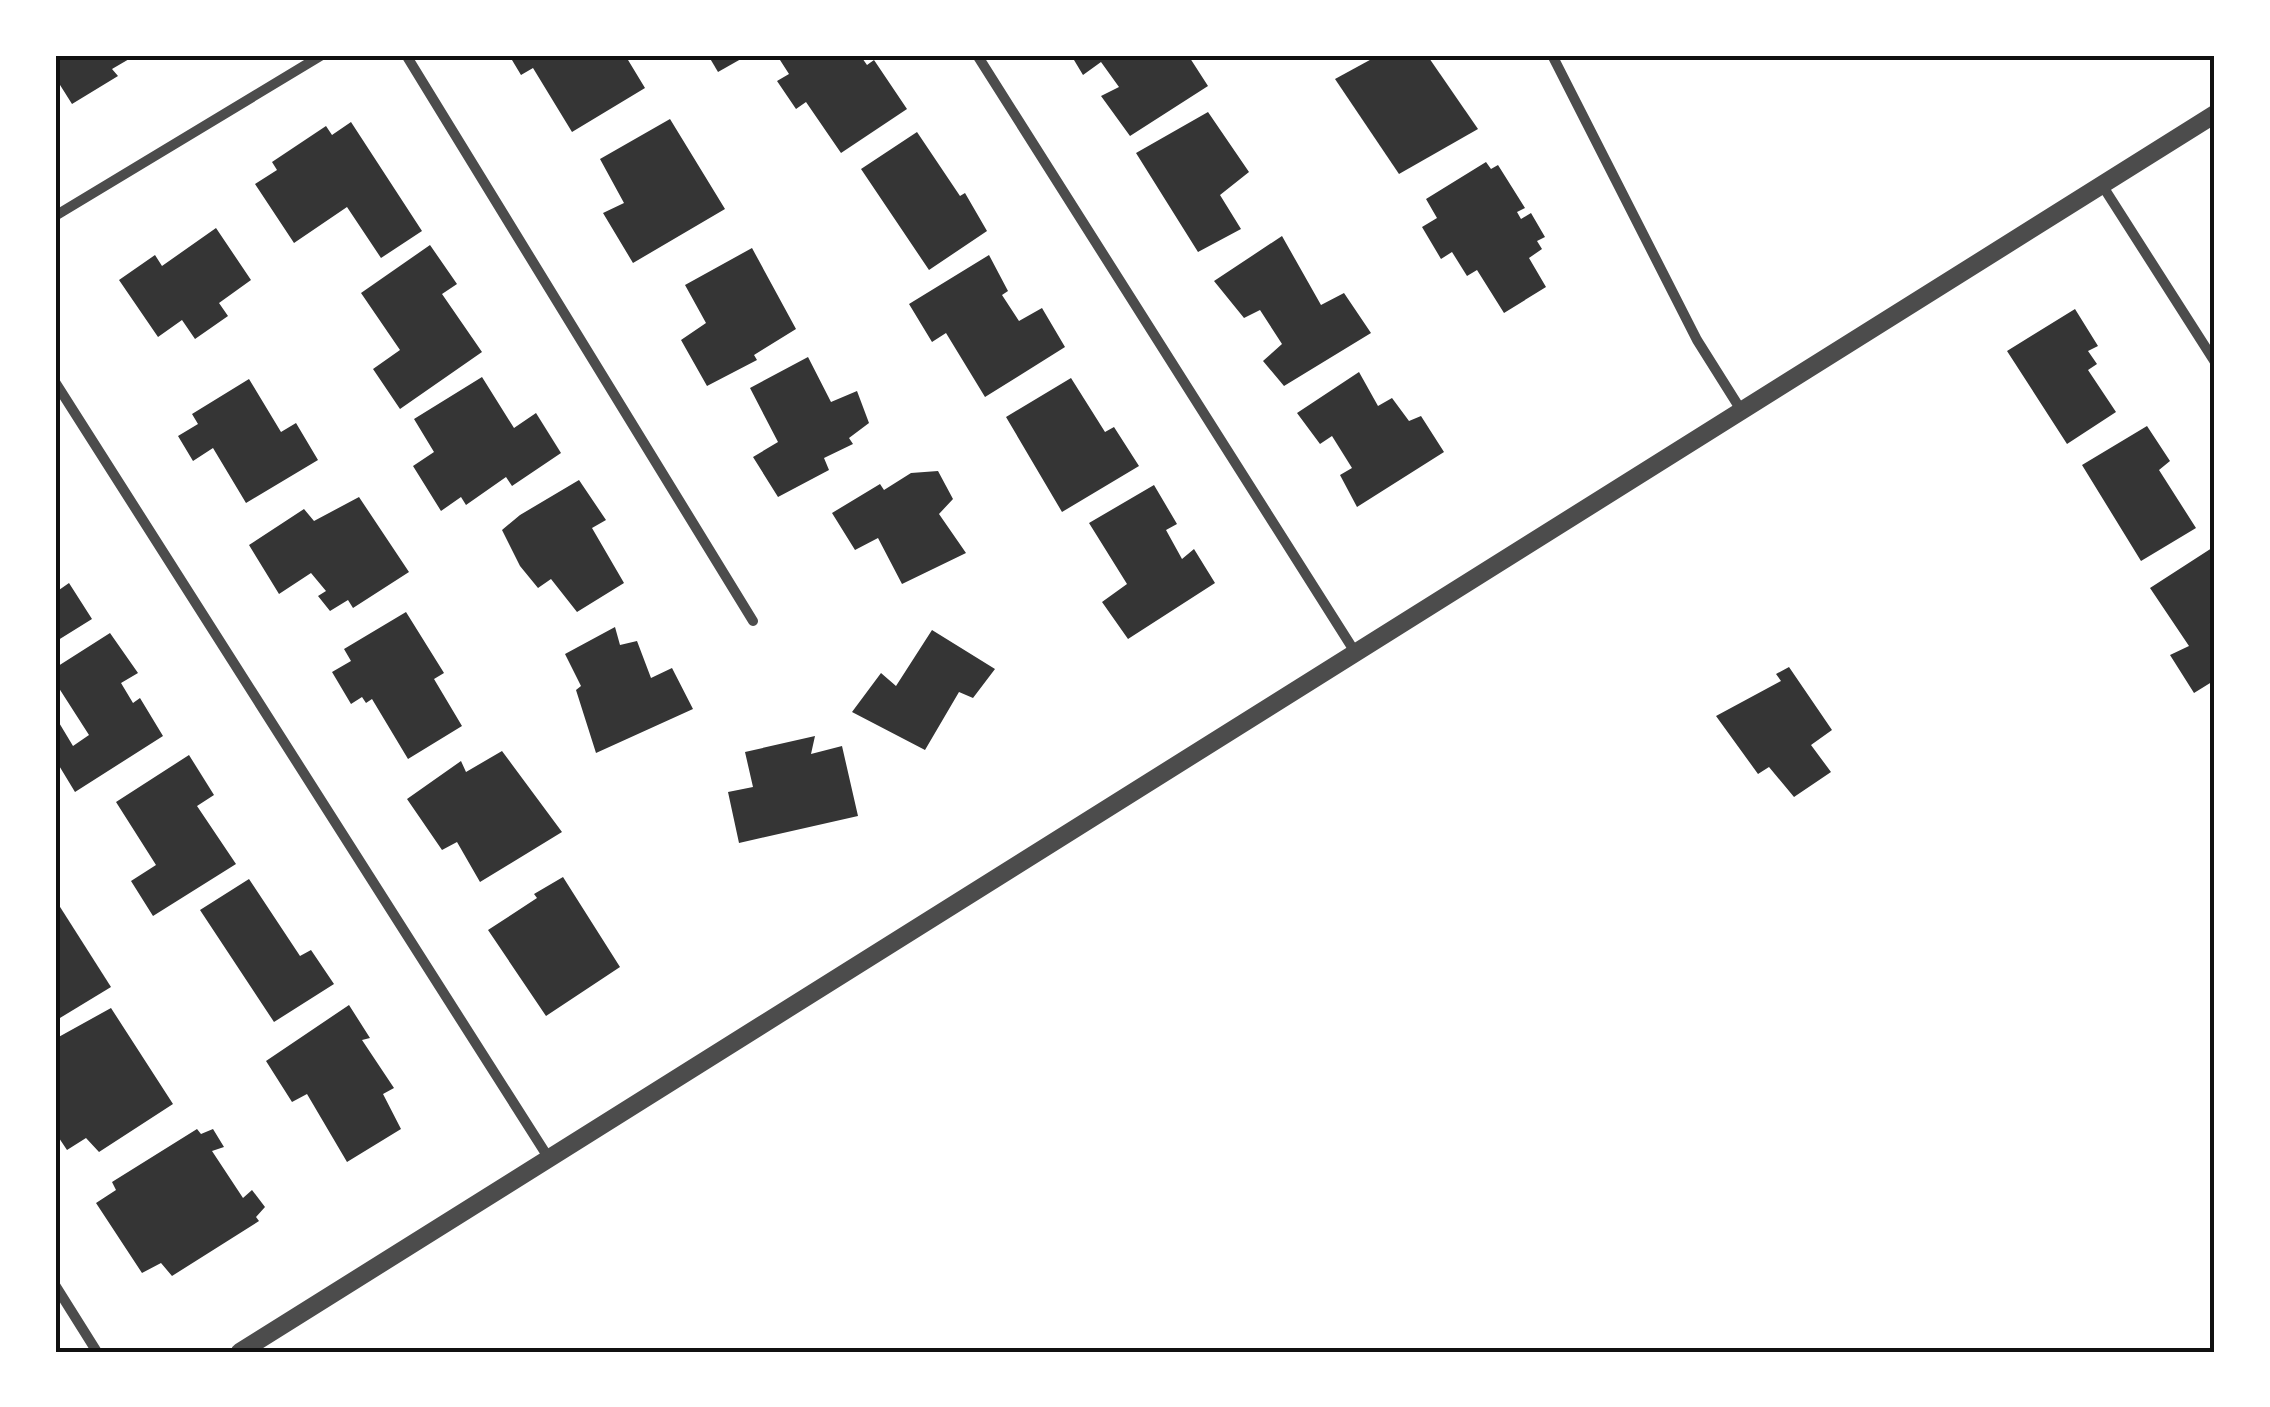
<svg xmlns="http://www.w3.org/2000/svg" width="2270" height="1407" font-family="Karla,sans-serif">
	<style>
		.building { fill: #353535 }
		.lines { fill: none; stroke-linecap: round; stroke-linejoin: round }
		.minor { stroke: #4c4c4c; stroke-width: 10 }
		.tertiary { stroke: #4c4c4c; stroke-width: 18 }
		.neatline { fill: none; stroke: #111; stroke-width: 4 }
	</style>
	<rect width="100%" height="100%" fill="#fff"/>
	<g class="building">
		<path d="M55 55H136L112 69 118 76 72 104 55 77Z"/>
		<path d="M509 55H625L645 88 572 132 533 68 521 75Z"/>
		<path d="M708 55H748L718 72Z"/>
		<path d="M786 55H860L867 65 874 60 907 109 841 153 806 102 796 109 777 81 789 74 780 60Z"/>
		<path d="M1071 55H1188L1208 86 1130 136 1101 96 1119 87 1101 62 1083 75Z"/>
		<path d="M1379 55H1427L1478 129 1399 174 1335 79Z"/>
		<path d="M1208 112 1249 172 1220 195 1241 229 1198 252 1136 153Z"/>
		<path d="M670 119 725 209 633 263 603 213 624 203 600 159Z"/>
		<path d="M351 122 422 231 381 258 347 207 294 243 255 184 277 170 272 162 326 126 332 135Z"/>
		<path d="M917 132 960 196 965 193 987 231 929 270 861 169Z"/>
		<path d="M1486 162 1491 169 1498 165 1525 208 1517 212 1521 219 1531 213 1545 237 1537 241 1542 249 1529 258 1546 287 1504 313 1477 270 1467 276 1452 252 1441 259 1422 227 1437 218 1426 199Z"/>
		<path d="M216 228 251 280 219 303 228 316 195 339 182 320 158 337 119 280 155 255 162 266Z"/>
		<path d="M1282 236 1321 305 1344 293 1371 333 1284 386 1263 361 1282 344 1260 310 1244 318 1214 281Z"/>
		<path d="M430 245 457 284 442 294 482 352 400 409 373 369 400 350 361 293Z"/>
		<path d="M752 248 796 329 754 355 757 360 707 386 681 340 706 323 685 285Z"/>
		<path d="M989 255 1008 291 1002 295 1019 321 1042 308 1065 347 985 397 946 333 932 342 909 304Z"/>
		<path d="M2075 309 2098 346 2088 351 2097 364 2088 370 2116 412 2067 444 2007 351Z"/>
		<path d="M808 357 831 402 857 391 869 423 849 438 853 444 824 458 829 470 778 497 753 457 778 442 750 388Z"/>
		<path d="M1359 372 1378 406 1392 398 1409 421 1421 416 1444 452 1357 507 1340 475 1352 468 1332 436 1320 444 1297 413Z"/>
		<path d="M482 377 514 428 536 413 561 453 512 486 506 477 466 505 461 497 441 511 413 466 434 452 414 419Z"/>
		<path d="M1071 378 1105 432 1114 427 1139 466 1062 512 1006 417Z"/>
		<path d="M249 379 281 432 296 423 318 460 246 503 213 448 193 461 178 436 198 424 192 414Z"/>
		<path d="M2147 426 2170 461 2159 470 2196 528 2141 561 2082 465Z"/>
		<path d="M938 471 953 499 939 514 966 553 902 584 878 538 855 550 832 513 880 484 884 490 911 473Z"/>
		<path d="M579 480 606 520 592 528 624 583 577 612 551 579 538 588 520 566 502 530 520 515Z"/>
		<path d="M1154 485 1177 524 1166 530 1182 559 1194 549 1215 583 1128 639 1102 602 1127 584 1089 523Z"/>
		<path d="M359 497 409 572 353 608 348 600 330 611 318 596 326 591 311 573 279 594 249 545 304 509 314 521Z"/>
		<path d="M2215 546V680L2194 693 2170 655 2189 646 2150 588Z"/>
		<path d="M55 583 59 590 69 583 92 619 55 642Z"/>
		<path d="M406 612 444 673 434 679 462 726 408 759 372 699 366 703 362 697 351 704 332 672 351 661 344 649Z"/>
		<path d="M615 627 620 645 637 641 651 678 672 668 693 709 596 753 576 690 581 686 565 654Z"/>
		<path d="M932 630 995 669 973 698 959 692 925 750 852 712 881 673 896 686Z"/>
		<path d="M110 633 138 673 121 683 133 703 140 698 163 736 75 792 55 759V716L73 746 89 735 55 682V668Z"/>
		<path d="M1789 667 1832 730 1811 745 1831 772 1794 797 1769 767 1758 774 1716 716 1781 681 1776 674Z"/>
		<path d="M815 736 811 754 842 746 858 816 739 843 728 792 753 787 745 752Z"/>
		<path d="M502 751 562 832 480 882 457 842 442 850 407 799 461 761 466 772Z"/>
		<path d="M189 755 214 795 197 806 236 864 153 916 131 881 156 865 116 802Z"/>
		<path d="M563 877 620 967 546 1016 488 930 537 898 534 894Z"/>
		<path d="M249 879 300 956 311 950 334 984 274 1022 200 910Z"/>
		<path d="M55 899 111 987 55 1021Z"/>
		<path d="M349 1005 370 1038 362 1040 394 1088 383 1094 401 1129 347 1162 307 1094 292 1102 266 1061Z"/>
		<path d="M111 1008 173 1104 99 1152 86 1138 67 1150 55 1132V1039Z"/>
		<path d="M197 1129 201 1134 213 1129 224 1147 212 1151 243 1198 252 1190 265 1207 256 1217 259 1221 172 1276 161 1263 142 1273 96 1203 116 1190 112 1182Z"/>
	</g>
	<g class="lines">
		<g class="minor">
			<path d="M406 55 753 621"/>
			<path d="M977 55 1355 652"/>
			<path d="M1552 55 1697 340 1741 410"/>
			<path d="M2102 185 2215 362"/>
			<path d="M55 216 322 55"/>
			<path d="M55 382 548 1157"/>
			<path d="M55 1285 97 1352"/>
		</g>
		<path class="tertiary" d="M240 1352 2215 114"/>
	</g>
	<rect width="2270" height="1407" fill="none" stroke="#ffffff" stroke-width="115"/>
	<rect x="58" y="58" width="2154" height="1292" class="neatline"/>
</svg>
